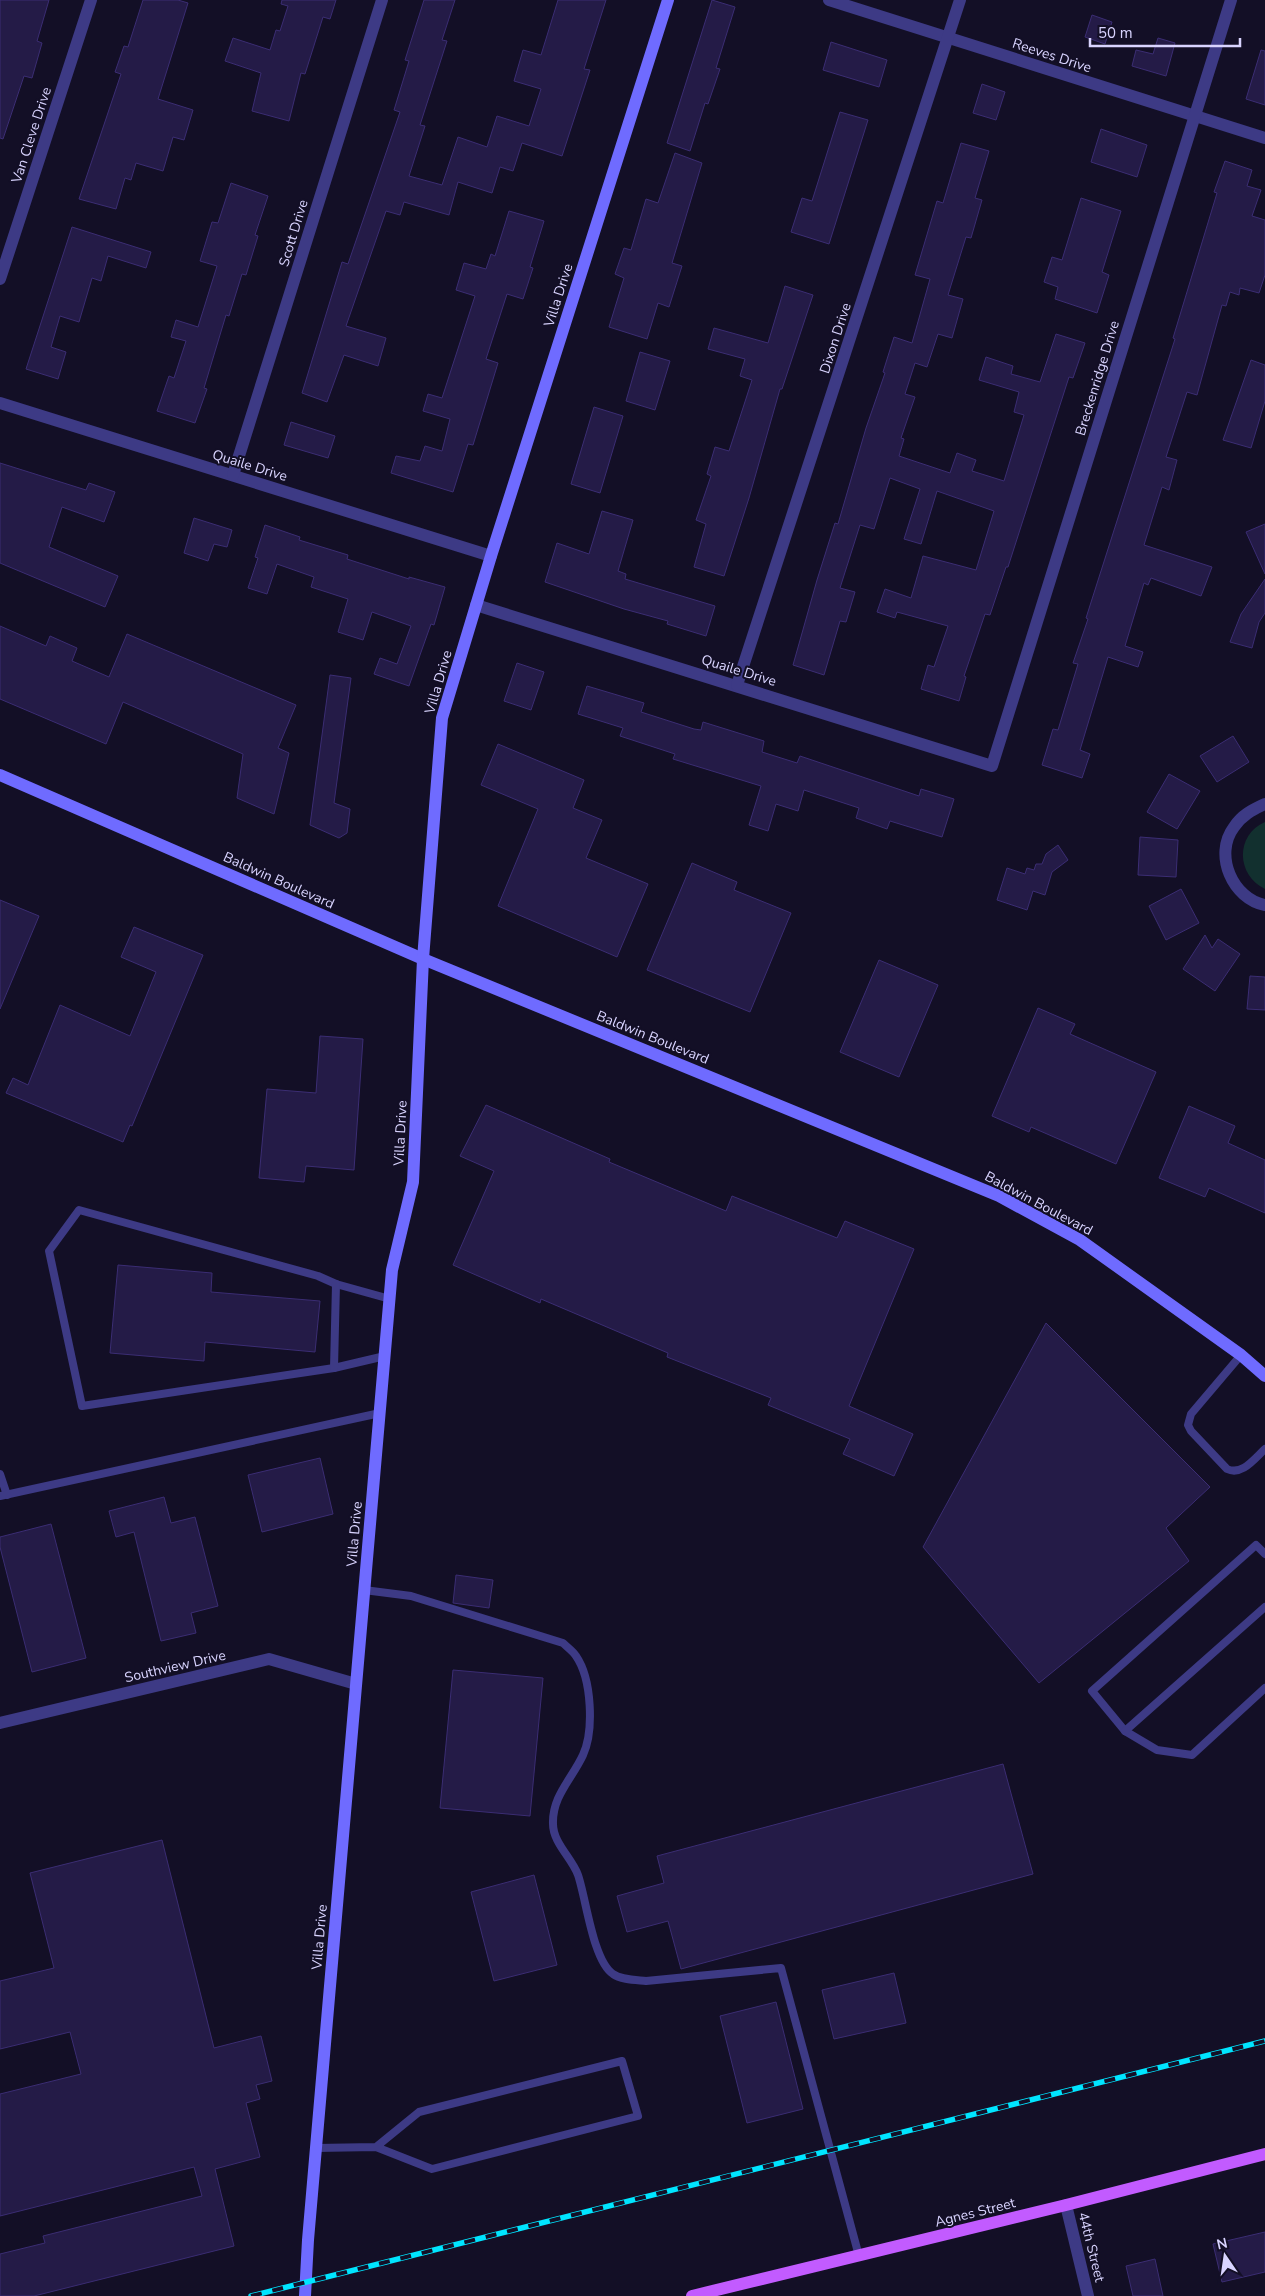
<svg xmlns="http://www.w3.org/2000/svg" width="1265" height="2296" font-family="'Nunito Sans',sans-serif">
	<style>
		.green { fill: #12302f }
		.building { fill: #241b47; stroke: #3b2d73 }
		.lines { fill: none; stroke-linecap: round; stroke-linejoin: round }
		.lane { stroke: #3d3a85; stroke-width: 8 }
		.street { stroke: #3d3a85; stroke-width: 12 }
		.secondary { stroke: #6f6bff; stroke-width: 12 }
		.primary { stroke: #c25bff; stroke-width: 12 }
		.rail-casing { stroke: #00e5ff; stroke-width: 5.5 }
		.rail { stroke: #130f26; stroke-width: 4; stroke-dasharray: 11; stroke-linecap: butt }
		.labels { text-anchor: middle; stroke-width: 4; stroke-linejoin: round; paint-order: stroke }
		.street-label { font-size: 14px; fill: #d9d4ff; stroke: #130f26 }
	</style>
	<rect width="100%" height="100%" fill="#130f26"/>
	<path class="green" d="M1265 822V889C1236 875 1235 835 1265 822Z"/>
	<g class="building">
		<path d="M0 0H49L37 41 42 43 32 78 24 76 3 139 0 138Z"/>
		<path d="M143 0H178L188 3 158 99 193 110 184 140 173 137 163 171 136 163 131 180 125 178 116 209 79 199 121 74 115 72 124 46 128 47Z"/>
		<path d="M282 0H336L330 19 323 17 305 74 301 73 289 121 252 111 261 73 225 61 233 38 270 50 276 30 280 31 288 6 281 4Z"/>
		<path d="M424 0H455L442 40 447 41 420 125 425 126 409 176 442 185 458 137 487 147 497 116 529 126 541 89 514 81 523 50 541 55 558 0H606L584 69 590 70 562 156 522 143 513 171 500 167 492 193 458 182 449 215 404 202 400 215 386 211 346 326 386 338 378 366 344 355 327 402 302 393 342 262 348 264 400 112 394 110 409 61 405 60Z"/>
		<path d="M712 0 735 7 716 68 720 69 708 104 705 103 690 151 667 143Z"/>
		<path d="M1092 15 1112 22 1105 44 1085 37Z"/>
		<path d="M1158 38 1175 43 1166 76 1132 66 1136 50 1153 54Z"/>
		<path d="M831 42 887 60 879 87 823 70Z"/>
		<path d="M1261 50 1265 51V105L1246 99Z"/>
		<path d="M982 84 1005 92 996 120 973 113Z"/>
		<path d="M840 112 868 120 829 244 791 232 802 198 812 201Z"/>
		<path d="M1101 129 1147 145 1137 177 1091 162Z"/>
		<path d="M961 143 989 151 975 198 982 200 971 238 966 237 948 295 963 299 952 338 938 334 927 367 915 363 905 394 915 397 901 438 904 439 899 456 950 473 957 453 976 460 972 471 1004 481 1024 415 1014 412 1019 392 979 380 986 357 1013 366 1011 374 1040 382 1056 334 1085 343 1073 378 1069 377 1008 567H1006L990 615 985 614 964 676 966 677 959 701 921 689 928 665 934 667 948 626 897 612 895 618 877 612 885 589 911 598 923 556 976 570 994 511 937 491 921 544 904 539 920 489 890 478 874 529 860 525 840 588 855 592 846 622 840 621 824 675 793 665 817 580 835 523 838 524 866 428 885 373 883 372 894 337 912 343 930 279 915 275 937 201 943 203Z"/>
		<path d="M675 153 702 163 672 263 682 266 669 307 658 303 647 339 609 327 624 278 615 274 624 248 631 250 646 199 658 203Z"/>
		<path d="M1225 161 1252 170 1247 186 1261 190 1252 216 1265 220V275L1259 293 1240 288 1239 295 1230 292 1226 306 1222 305 1197 395 1187 392 1166 457 1177 460 1169 490 1162 487 1144 545 1212 567 1201 596 1151 578 1148 585 1144 583 1125 646 1143 652 1138 667 1108 657 1080 750 1090 754 1082 778 1042 765 1053 729 1058 730 1078 664 1073 663 1088 619 1086 618 1175 339 1173 338 1217 193 1214 192Z"/>
		<path d="M231 183 268 196 255 235 258 236 246 275 242 274 229 316 226 315 204 388 207 389 195 423 157 411 169 376 174 378 186 341 171 337 176 320 198 327 217 266 200 261 212 222 218 223Z"/>
		<path d="M1081 198 1121 211 1102 272 1109 275 1097 313 1055 299 1058 287 1044 282 1052 257 1062 260Z"/>
		<path d="M509 211 544 221 530 267 533 268 523 299 507 294 486 359 498 363 473 445 468 444 453 492 391 473 396 456 420 461 425 446 442 451 450 419 423 411 428 394 442 398 475 296 456 290 464 263 486 269 491 254 495 256Z"/>
		<path d="M72 227 151 252 146 268 108 256 101 281 92 278 79 322 60 316 51 347 66 352 58 379 26 369Z"/>
		<path d="M785 286 813 295 782 389H780L749 498 724 576 694 567 706 524 696 520 711 476 707 474 715 447 729 451 752 380 740 376 745 359 708 349 714 328 768 343Z"/>
		<path d="M640 352 670 361 655 410 626 401Z"/>
		<path d="M1251 360 1265 365V401L1251 448 1223 440Z"/>
		<path d="M594 407 623 416 600 493 571 484Z"/>
		<path d="M291 422 335 436 328 458 284 445Z"/>
		<path d="M0 463 86 490 89 483 115 492 104 522 62 507 49 547 118 576 105 607 0 563Z"/>
		<path d="M602 511 633 520 618 571 626 574 625 579 715 606 706 636 667 624 668 621 624 609 545 582 557 543 589 554Z"/>
		<path d="M194 518 232 530 227 547 214 544 208 561 184 553Z"/>
		<path d="M1265 524V574L1246 532Z"/>
		<path d="M265 525 300 537 299 540 348 555 347 559 409 579V577L445 587 434 625 431 624 409 686 374 674 380 658 397 664 411 626 372 612 363 640 338 632 348 599 311 587 314 577 277 564 267 594 248 588 258 558 255 557Z"/>
		<path d="M1265 579V613L1259 622 1252 648 1230 642 1241 614Z"/>
		<path d="M0 626 46 646 50 636 77 648 72 661 109 677 127 634 296 705 278 748 289 753 274 814 237 798 243 754 123 702 106 744 0 699Z"/>
		<path d="M517 663 544 672 531 710 504 701Z"/>
		<path d="M330 675 351 678 334 803 350 809 347 833 339 838 310 825Z"/>
		<path d="M587 686 644 703 641 712 694 729 701 730 703 722 764 741 762 752 797 763 800 756 919 796 921 789 954 799 942 837 890 821 887 829 856 818 859 808 804 790 798 811 776 804 768 831 749 825 761 786 673 759 675 754 620 736 623 728 578 714Z"/>
		<path d="M1233 736 1249 762 1217 782 1200 756Z"/>
		<path d="M498 744 584 780 573 808 602 820 586 858 648 884 617 957 498 906 538 809 481 785Z"/>
		<path d="M1169 774 1200 791 1177 829 1147 812Z"/>
		<path d="M1140 837 1178 840 1176 877 1138 875Z"/>
		<path d="M1058 845 1068 860 1052 872 1045 895 1033 891 1027 910 997 900 1007 868 1025 874 1027 868 1034 870 1036 864H1042L1046 854Z"/>
		<path d="M692 863 737 882 734 890 791 913 750 1012 647 970Z"/>
		<path d="M1181 889 1199 923 1166 940 1149 906Z"/>
		<path d="M0 900 39 916 0 1009Z"/>
		<path d="M134 927 203 955 132 1126 130 1125 123 1142 6 1093 13 1078 28 1085 60 1005 130 1036 156 972 121 957Z"/>
		<path d="M1205 935 1212 948 1218 939 1240 954 1215 991 1183 969Z"/>
		<path d="M879 960 938 985 899 1077 840 1052Z"/>
		<path d="M1250 976 1265 977V1010L1247 1009Z"/>
		<path d="M1038 1008 1075 1024 1070 1034 1156 1072 1116 1164 1031 1127 1029 1132 992 1116Z"/>
		<path d="M320 1036 363 1039 354 1170 306 1166 304 1182 259 1178 267 1089 316 1093Z"/>
		<path d="M486 1105 610 1159 609 1162 726 1211 732 1196 837 1238 845 1221 914 1249 849 1406 913 1434 894 1476 843 1454 850 1439 768 1405 771 1398 667 1357 668 1353 541 1299 540 1303 453 1265 494 1171 460 1156Z"/>
		<path d="M1189 1106 1235 1126 1228 1143 1265 1160V1213L1209 1188 1205 1197 1159 1178Z"/>
		<path d="M118 1265 212 1273 211 1292 320 1301 315 1352 205 1342 204 1361 110 1353Z"/>
		<path d="M1046 1323 1210 1487 1166 1528 1189 1561 1039 1683 923 1547Z"/>
		<path d="M320 1458 333 1514 262 1532 248 1475Z"/>
		<path d="M164 1497 171 1523 195 1517 218 1606 191 1613 196 1633 161 1641 134 1532 116 1537 109 1511Z"/>
		<path d="M51 1524 86 1658 32 1672 0 1547V1537Z"/>
		<path d="M456 1575 493 1580 489 1608 453 1603Z"/>
		<path d="M453 1670 543 1678 530 1816 440 1808Z"/>
		<path d="M1003 1764 1033 1874 681 1969 668 1921 627 1932 617 1896 664 1883 657 1856Z"/>
		<path d="M162 1840 214 2048 261 2036 272 2081 256 2085 260 2099 246 2103 260 2157 215 2169 234 2246 34 2296H0V2254L45 2243 43 2236 202 2196 194 2167 0 2216V2094L81 2074 70 2032 0 2049V1981L54 1968 30 1873Z"/>
		<path d="M534 1875 557 1965 494 1981 471 1892Z"/>
		<path d="M894 1973 906 2023 834 2039 822 1990Z"/>
		<path d="M776 2002 803 2109 747 2123 720 2016Z"/>
		<path d="M1265 2232V2272L1222 2282 1213 2244Z"/>
		<path d="M1155 2259 1163 2296H1133L1126 2266Z"/>
	</g>
	<g class="lines">
		<g class="lane">
			<path d="M1241 1355 1191 1414 1188 1425 1191 1431 1227 1469C1242 1476 1254 1459 1265 1449"/>
			<path d="M385 1356 334 1368 82 1406 49 1251 79 1210 318 1276 336 1284 390 1299"/>
			<path d="M334 1368 336 1284"/>
			<path d="M0 1474 7 1495"/>
			<path d="M0 1496 380 1413"/>
			<path d="M1265 1554 1256 1545 1092 1691 1125 1731 1157 1750 1192 1755 1265 1688"/>
			<path d="M364 1590 411 1596 563 1643C567 1647 573 1651 576 1656 592 1679 594 1731 583 1755 572 1779 552 1796 553 1824 553 1843 572 1858 578 1875 586 1898 593 1961 613 1974 621 1980 637 1980 646 1981L781 1968 859 2256"/>
			<path d="M1125 1731 1265 1607"/>
			<path d="M316 2148 376 2147 419 2112 622 2061 638 2116 432 2169 376 2147"/>
		</g>
		<g class="street">
			<path d="M829 0 1265 138"/>
			<path d="M0 279 91 0"/>
			<path d="M0 403 491 556"/>
			<path d="M233 475 382 0"/>
			<path d="M476 605 992 766 1231 0"/>
			<path d="M737 685 960 0"/>
			<path d="M1265 804C1252 810 1242 815 1234 827 1213 855 1233 899 1265 905"/>
			<path d="M0 1723 269 1659 356 1684"/>
			<path d="M1066 2205 1088 2296"/>
		</g>
		<g class="secondary">
			<path d="M0 775 423 959 999 1196 1080 1240 1241 1355 1265 1376"/>
			<path d="M305 2296 308 2240 392 1270 413 1182 423 959 442 718 491 556 668 0"/>
		</g>
		<path class="primary" d="M692 2296 1066 2205 1265 2154"/>
		<defs>
			<path id="rail" d="M251 2296 1265 2041"/>
		</defs>
		<use href="#rail" class="rail-casing"/>
		<use href="#rail" class="rail"/>
	</g>
	<g class="labels">
		<g class="street-label">
			<text transform="translate(1052 55) rotate(18)" y="5">Reeves Drive</text>
			<text transform="translate(31 135) rotate(-72)" y="5">Van Cleve Drive</text>
			<text transform="translate(293 233) rotate(-73)" y="5">Scott Drive</text>
			<text transform="translate(558 295) rotate(-72)" y="5">Villa Drive</text>
			<text transform="translate(835 338) rotate(-72)" y="5">Dixon Drive</text>
			<text transform="translate(1097 378) rotate(-73)" y="5">Breckenridge Drive</text>
			<text transform="translate(250 465) rotate(17)" y="5">Quaile Drive</text>
			<text transform="translate(739 670) rotate(17)" y="5">Quaile Drive</text>
			<text transform="translate(438 682) rotate(-74)" y="5">Villa Drive</text>
			<text transform="translate(279 880) rotate(24)" y="5">Baldwin Boulevard</text>
			<text transform="translate(653 1037) rotate(22)" y="5">Baldwin Boulevard</text>
			<text transform="translate(400 1133) rotate(-87)" y="5">Villa Drive</text>
			<text transform="translate(1039 1203) rotate(28)" y="5">Baldwin Boulevard</text>
			<text transform="translate(354 1534) rotate(-85)" y="5">Villa Drive</text>
			<text transform="translate(175 1666) rotate(-13)" y="5">Southview Drive</text>
			<text transform="translate(319 1937) rotate(-85)" y="5">Villa Drive</text>
			<text transform="translate(975 2212) rotate(-14)" y="5">Agnes Street</text>
			<text transform="translate(1092 2247) rotate(76)" y="5">44th Street</text>
		</g>
	</g>
	<g transform="translate(1225 2256) rotate(347)" stroke="#130f26" stroke-width="4" paint-order="stroke">
	<path d="M0-4L9 19L0 12L-9 19Z" fill="#d9d4ff"/>
	<text y="-8" font-size="14" font-weight="bold" text-anchor="middle" fill="#d9d4ff">N</text>
	</g>
	<path d="M1090 38v8h150v-8" fill="none" stroke="#d9d4ff" stroke-width="2.5"/>
	<text x="1098" y="38" font-size="15" fill="#d9d4ff" stroke="#130f26" stroke-width="4" paint-order="stroke">50 m</text>
</svg>
